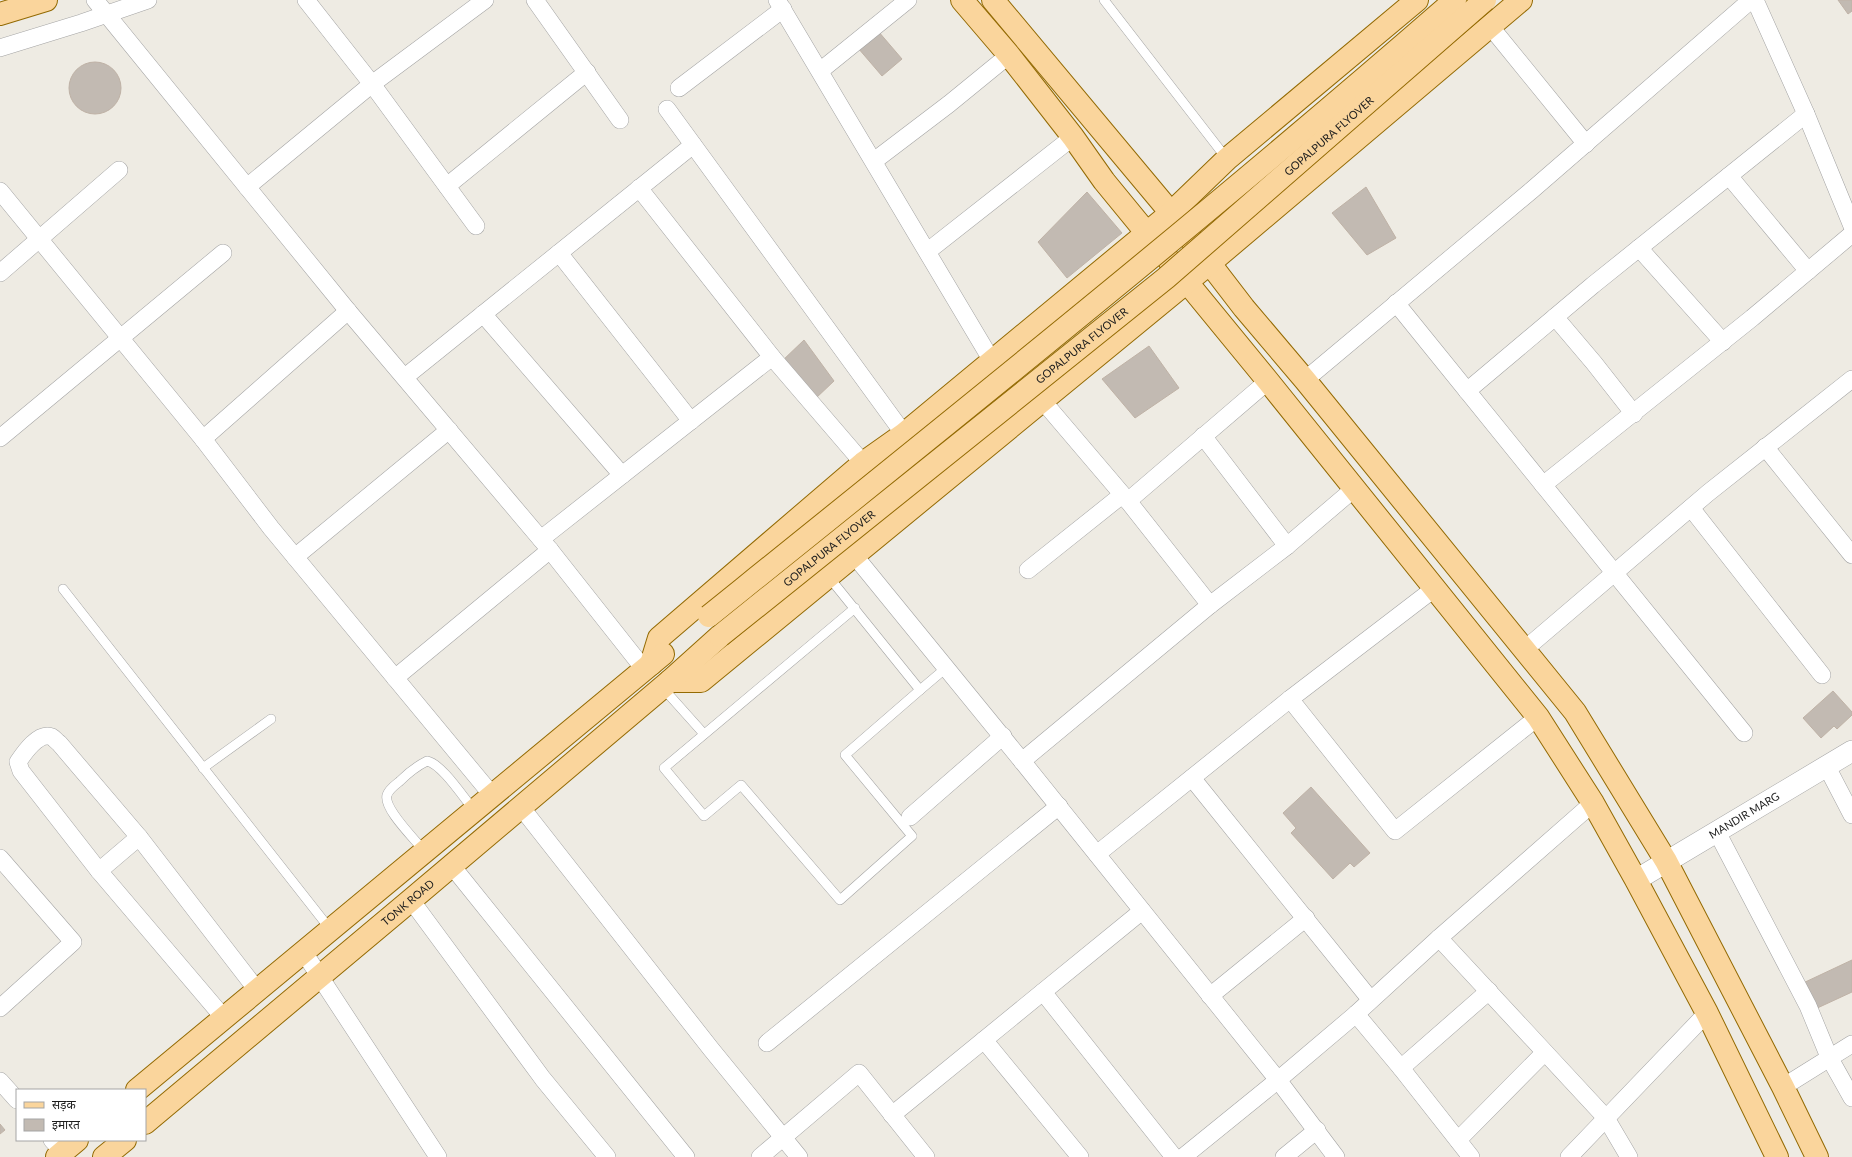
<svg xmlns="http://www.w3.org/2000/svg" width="1852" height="1157" font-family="Lato,'Noto Sans Devanagari',sans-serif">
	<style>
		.building { fill: #c2bab2; stroke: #bfb2a6 }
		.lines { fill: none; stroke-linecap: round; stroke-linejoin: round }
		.service-casing { stroke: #a4a4a4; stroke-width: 10 }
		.minor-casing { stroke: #a4a4a4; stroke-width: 18 }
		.tertiary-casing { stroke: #a4a4a4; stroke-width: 22 }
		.primary-casing { stroke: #936a03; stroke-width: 24 }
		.service { stroke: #fff; stroke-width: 9 }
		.minor { stroke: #fff; stroke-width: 17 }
		.tertiary { stroke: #fff; stroke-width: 21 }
		.primary { stroke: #fad59c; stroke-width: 22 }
		.primary-bridge-casing { stroke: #936a03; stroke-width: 24; stroke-linecap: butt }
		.primary-bridge { stroke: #fad59c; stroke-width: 22 }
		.labels { text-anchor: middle; stroke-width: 3.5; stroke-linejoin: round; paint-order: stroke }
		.street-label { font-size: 11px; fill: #1d1d1d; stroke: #fff }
	</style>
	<rect width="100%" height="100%" fill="#eeebe3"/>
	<g class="building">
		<path d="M1838 0H1852V11L1848 14Z"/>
		<path d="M878 31 902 59 882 76 858 48Z"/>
		<circle cx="95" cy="88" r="26"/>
		<path d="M1366 187 1396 238 1367 255 1332 213Z"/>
		<path d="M1087 192 1122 233 1067 278 1038 242Z"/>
		<path d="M804 340 834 381 815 399 781 362Z"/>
		<path d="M1149 346 1179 388 1135 418 1102 379Z"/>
		<path d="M1833 691 1852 712V715L1837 729 1834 726 1821 738 1803 718Z"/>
		<path d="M1311 787 1370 853 1354 867 1350 863 1333 879 1291 833 1296 828 1283 813Z"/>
		<path d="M1852 960V992L1813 1010 1801 984Z"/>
		<path d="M0 1124 5 1130 0 1134Z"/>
	</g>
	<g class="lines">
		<defs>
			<g id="service">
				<path d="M1104 0 1227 159"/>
				<path d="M828 576 920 690 845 755 912 836 840 900 741 785 704 816 664 768 855 608"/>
				<path d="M63 589 330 929"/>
				<path d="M662 687 704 734"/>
				<path d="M920 690 946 668"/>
				<path d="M203 768 271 719"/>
				<path d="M424 851C416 840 383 809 387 795 389 789 395 785 400 781 408 773 417 766 427 761 442 764 463 797 474 810"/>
			</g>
			<g id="minor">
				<path d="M95 0 348 311 550 550 644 669"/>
				<path d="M306 0 372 84 476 226"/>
				<path d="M535 0 620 120"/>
				<path d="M777 0 992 361"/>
				<path d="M1755 0 1806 114 1852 226"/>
				<path d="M1490 26 1586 144"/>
				<path d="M0 48 81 23 148 0"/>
				<path d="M820 71 908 0"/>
				<path d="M679 88 783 9"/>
				<path d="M667 109 904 434"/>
				<path d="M874 161 949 104 1009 55"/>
				<path d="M1729 176 1808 271"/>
				<path d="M447 186 587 72"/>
				<path d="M247 187 372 84 485 0"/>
				<path d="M639 188 772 357 863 463"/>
				<path d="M0 191 203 439 271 528 492 795"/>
				<path d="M1639 248 1723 342"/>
				<path d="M928 251 1073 137"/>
				<path d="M559 253 691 421"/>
				<path d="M0 273 119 170"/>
				<path d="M1396 303 1744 733"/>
				<path d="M483 314 622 475"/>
				<path d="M1555 317 1594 363 1634 414"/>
				<path d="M405 377 693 145"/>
				<path d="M1305 380 1532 190 1751 0"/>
				<path d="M1467 391 1593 285 1806 114"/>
				<path d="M1042 400 1128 501 1210 605"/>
				<path d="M1203 436 1287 546"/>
				<path d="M0 438 223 253"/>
				<path d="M203 439 348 311"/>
				<path d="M1765 447 1852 555"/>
				<path d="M1543 485 1752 318 1852 234"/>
				<path d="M1128 501 1268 381"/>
				<path d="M1691 508 1822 675"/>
				<path d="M541 539 772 357"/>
				<path d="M854 555 1022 761 1278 1080 1336 1157"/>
				<path d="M295 557 449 430"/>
				<path d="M1028 570 1122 495"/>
				<path d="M1524 650 1708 493 1852 379"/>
				<path d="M395 678 550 550"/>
				<path d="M1290 699 1395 831 1538 717"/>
				<path d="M1022 761 1210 605 1287 546 1355 488"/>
				<path d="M1827 767 1852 815"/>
				<path d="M1192 778 1370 999"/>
				<path d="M521 807 711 1049 799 1157"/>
				<path d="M910 817 1003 736"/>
				<path d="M1717 832 1808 1006 1829 1057 1852 1098"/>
				<path d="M1097 854 1290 699 1435 588"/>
				<path d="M0 858 73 942 0 1008"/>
				<path d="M452 866 686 1157"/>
				<path d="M99 871 139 837"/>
				<path d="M411 900 543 1079 607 1157"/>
				<path d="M1439 938 1606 1118 1629 1157"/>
				<path d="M303 951 438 1157"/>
				<path d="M1043 992 1174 1157"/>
				<path d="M1210 996 1306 918"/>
				<path d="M1356 1014 1401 1068 1471 1157"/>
				<path d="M224 1018 99 871 21 771 18 762C24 753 39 731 52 737 54 738 57 742 59 743L139 837 257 990"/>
				<path d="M984 1040 1080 1157"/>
				<path d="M767 1043 1059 806"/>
				<path d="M1401 1068 1489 991"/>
				<path d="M0 1081 17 1100"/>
				<path d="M1783 1087 1852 1044"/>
				<path d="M892 1115 1142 911"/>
				<path d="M52 1140 63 1152"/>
				<path d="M1458 1140 1544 1053"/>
				<path d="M760 1157 859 1073 926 1157"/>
				<path d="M1183 1157 1278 1080 1356 1014 1439 938 1593 803"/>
				<path d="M1284 1157 1317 1130"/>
				<path d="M1569 1157 1707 1013"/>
			</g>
			<g id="tertiary">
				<path id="s1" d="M1636 880 1852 751"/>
			</g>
			<g id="primary">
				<path d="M962 0 1009 55 1073 137 1104 181 1268 381 1538 717 1593 803 1636 880 1707 1013 1777 1157"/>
				<path d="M993 0 1171 213 1244 308 1305 380 1575 712 1666 861 1783 1087 1817 1157"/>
				<path d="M0 14 46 0"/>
				<path d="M651 664 659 638 863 463 904 434 1171 213 1227 159 1417 0"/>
				<path d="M670 681H701L1210 263 1521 0"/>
				<path d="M137 1090 663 654"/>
				<path id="s2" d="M145 1123 411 900 670 681 720 636"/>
				<path d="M57 1157 77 1140"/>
				<path d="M104 1157 125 1140"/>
			</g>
		</defs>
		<use href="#service" class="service-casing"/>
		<use href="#minor" class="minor-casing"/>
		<use href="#tertiary" class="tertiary-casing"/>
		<use href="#primary" class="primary-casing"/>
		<use href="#service" class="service"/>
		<use href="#minor" class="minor"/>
		<use href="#tertiary" class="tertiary"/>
		<use href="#primary" class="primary"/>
		<defs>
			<g id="primary-bridge">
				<path d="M709 616C960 414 1212 212 1455 0"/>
				<path id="s3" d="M720 636 1166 278 1485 0"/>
			</g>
		</defs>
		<use href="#primary-bridge" class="primary-bridge-casing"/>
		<use href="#primary-bridge" class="primary-bridge"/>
	</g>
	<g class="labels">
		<g class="street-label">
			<text dy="4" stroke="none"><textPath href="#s3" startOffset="788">GOPALPURA FLYOVER</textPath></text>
			<text dy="4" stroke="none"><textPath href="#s3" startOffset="464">GOPALPURA FLYOVER</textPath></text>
			<text dy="4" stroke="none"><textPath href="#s3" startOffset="140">GOPALPURA FLYOVER</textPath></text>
			<text dy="4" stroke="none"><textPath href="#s1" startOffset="126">MANDIR MARG</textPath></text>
			<text dy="4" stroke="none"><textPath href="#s2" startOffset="343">TONK ROAD</textPath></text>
		</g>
	</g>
	<rect x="16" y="1089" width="130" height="52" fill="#ffffff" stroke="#a5a5a5"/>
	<rect x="24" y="1102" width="20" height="6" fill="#fad59c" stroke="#a5a5a5"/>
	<text x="52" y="1109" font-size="12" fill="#1d1d1d">सड़क</text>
	<rect x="24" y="1119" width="20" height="12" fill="#c2bab2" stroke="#a5a5a5"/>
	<text x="52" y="1129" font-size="12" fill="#1d1d1d">इमारत</text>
</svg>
